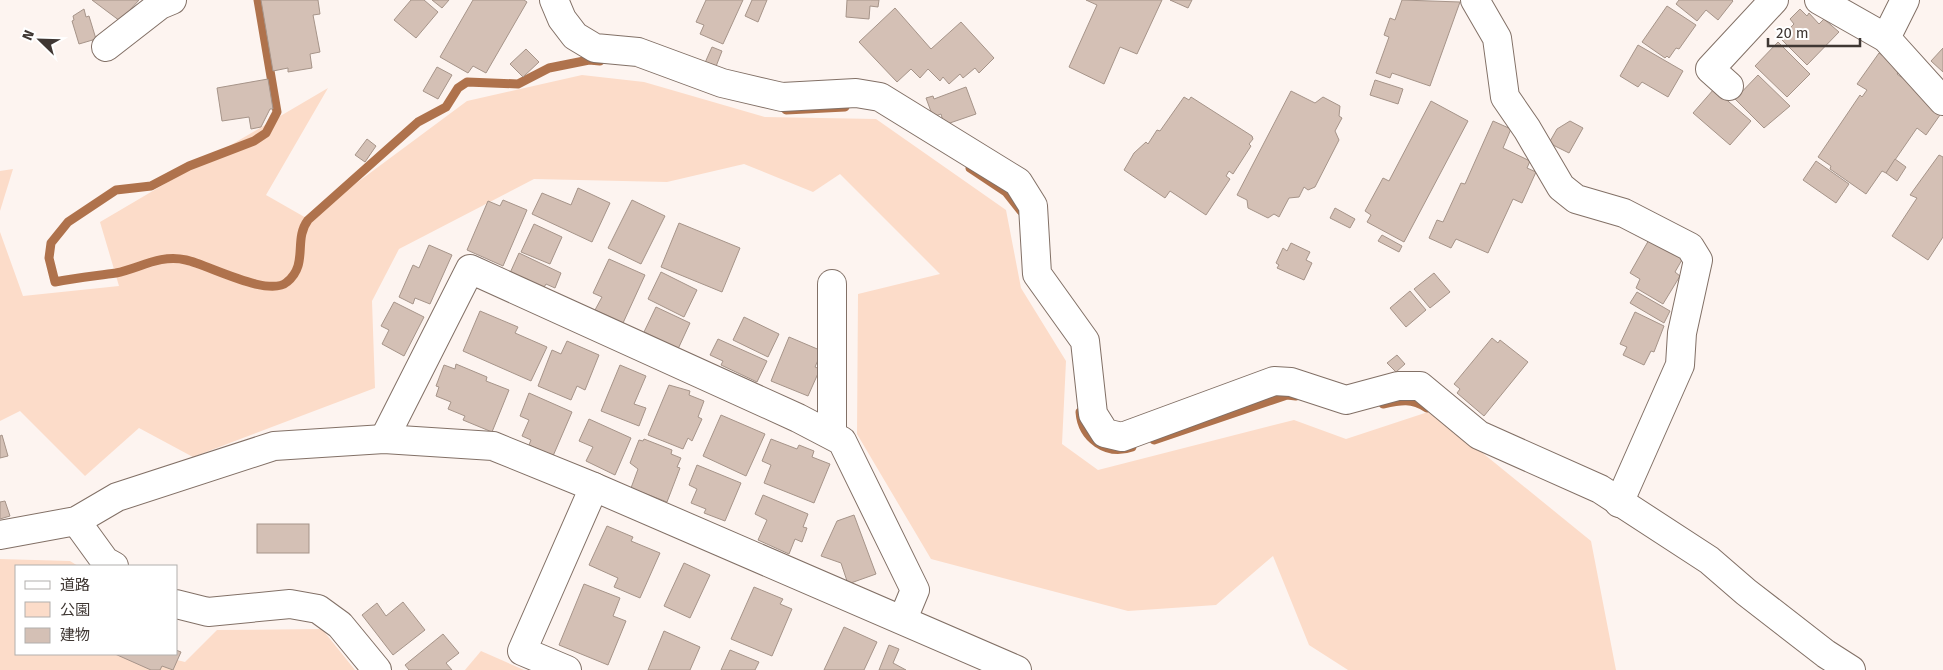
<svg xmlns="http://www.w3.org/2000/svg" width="1943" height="670" font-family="'Fira Sans','Noto Sans JP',sans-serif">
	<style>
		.green { fill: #fcdcc9 }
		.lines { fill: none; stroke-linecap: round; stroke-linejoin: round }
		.stream { stroke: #af724c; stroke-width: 9 }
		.building { fill: #d4c0b5; stroke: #a69489 }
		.minor-casing { stroke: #827066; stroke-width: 30 }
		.minor { stroke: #fff; stroke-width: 28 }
	</style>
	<rect width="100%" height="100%" fill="#fdf4f0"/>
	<g class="green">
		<path d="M582 75 644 82 765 117 876 119 1006 210 1021 288 1066 361 1062 444 1098 470 1294 420 1346 439 1431 411 1591 541 1616 670H1348L1309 645 1273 556 1216 605 1128 611 931 559 857 434 858 294 940 274 840 174 813 192 744 164 667 182 534 179 399 249 372 301 375 388 193 457 139 428 85 476 20 411 0 421V232L23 296 119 286 100 222 328 88 266 195 308 219 467 101Z"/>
		<path d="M13 169 0 211V171Z"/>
		<path d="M0 559 70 561 78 566H16V654H153L185 662 217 630 322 629 355 670H0Z"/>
		<path d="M481 651 524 670H465Z"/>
	</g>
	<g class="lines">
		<g class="stream">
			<path d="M258 0 277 112 266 133 254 141 189 166 151 186 116 190 68 222 51 243 49 258 55 282C75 278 95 276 116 273 140 268 160 254 186 260 209 265 269 298 287 282 309 264 293 240 308 220L418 122 446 107 458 88 467 82 518 84 549 68 589 60 600 61"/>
			<path d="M786 110 845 107"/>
			<path d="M970 168 1006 192 1021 211"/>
			<path d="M1383 404C1401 400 1412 398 1427 408"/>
			<path d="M1080 412C1082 439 1107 456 1132 447"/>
			<path d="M1154 440 1287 395 1296 396"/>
		</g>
	</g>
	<g class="building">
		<path d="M92 0H139L120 21Z"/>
		<path d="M261 0H318L320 14 313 15 320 52 310 54 312 68 288 72V68L273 71Z"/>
		<path d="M411 0H424L438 12 416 38 394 20Z"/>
		<path d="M432 0H449L442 8Z"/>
		<path d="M473 0H524L527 2 486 73 473 66 468 73 440 57Z"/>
		<path d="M706 0H743L723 44 700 34 704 25 696 22Z"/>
		<path d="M752 0H767L758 22 745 16Z"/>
		<path d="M847 0H879L878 7 870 6 869 19 846 17Z"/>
		<path d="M1086 0H1162L1137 54 1120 47 1104 84 1069 67 1097 5Z"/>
		<path d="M1170 0H1192L1188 8Z"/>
		<path d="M1402 0 1460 2 1430 86 1392 73 1390 78 1376 73 1389 37 1384 35 1390 18 1395 20Z"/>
		<path d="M1679 0H1732L1733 1 1718 20 1706 10 1697 21 1676 4Z"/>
		<path d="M1667 6 1696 25 1679 49 1676 48 1669 58 1667 56 1665 58 1642 42Z"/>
		<path d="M895 8 931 49 961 22 994 58 979 73 975 68 963 78 960 74 949 84 943 77 940 81 928 69 920 78 911 69 897 82 859 42Z"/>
		<path d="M84 9 86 17 89 16 96 39 79 44 72 21 74 20 73 16Z"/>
		<path d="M1800 9 1807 16 1809 13 1819 24 1824 19 1839 32 1807 65 1780 38 1794 24 1790 19Z"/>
		<path d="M1778 42 1810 74 1787 97 1755 66Z"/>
		<path d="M1638 45 1683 71 1668 97 1642 82 1638 87 1620 76Z"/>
		<path d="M712 47 722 51 715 69 704 65Z"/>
		<path d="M1943 48V72L1931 61Z"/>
		<path d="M526 49 539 62 523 77 510 64Z"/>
		<path d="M1879 53 1901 69 1897 74 1921 91 1940 115 1926 135 1917 128 1886 173 1882 171 1866 194 1830 169 1831 166 1818 157 1860 95 1862 97 1867 90 1857 84Z"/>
		<path d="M437 67 452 75 438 99 423 91Z"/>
		<path d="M1758 75 1790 106 1764 128 1735 99Z"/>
		<path d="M268 79 273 109H270L261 127 251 129 249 117 222 121 217 88Z"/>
		<path d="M1375 80 1403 89 1398 104 1370 95Z"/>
		<path d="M966 87 976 114 944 125 941 114 933 117 926 98 933 96 934 99Z"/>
		<path d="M1714 89 1751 121 1730 145 1693 113Z"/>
		<path d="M1291 91 1315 103 1323 97 1340 106 1339 116 1342 118 1335 131 1339 140 1315 187 1308 190 1304 187 1299 197 1289 198 1279 217 1274 214 1268 218 1248 208 1247 200 1237 195Z"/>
		<path d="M1184 97 1189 100 1191 97 1252 136 1253 139 1249 144 1251 146 1233 174 1229 171 1226 176 1230 179 1206 215 1170 191 1165 198 1124 170 1134 153 1146 142 1148 144 1157 130 1160 131Z"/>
		<path d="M1431 101 1468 121 1404 242 1367 222 1371 215 1365 211 1383 178 1389 181Z"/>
		<path d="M1493 121 1511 129 1503 148 1530 161 1527 168 1536 172 1522 203 1513 199 1488 253 1456 239 1451 248 1429 238 1437 220 1443 222 1461 183 1465 184Z"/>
		<path d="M1570 121 1583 128 1569 153 1549 143 1557 129Z"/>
		<path d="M367 139 376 146 365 162 355 155Z"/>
		<path d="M1939 155 1943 157V237L1928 260 1892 236 1917 198 1910 195Z"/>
		<path d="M1895 159 1906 167 1897 181 1886 173Z"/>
		<path d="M1816 161 1849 184 1836 203 1803 180Z"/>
		<path d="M578 188 610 203 592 242 532 214 542 193 571 205Z"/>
		<path d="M503 200 527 210 503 266 467 250 488 201 500 206Z"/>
		<path d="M632 200 665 216 641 264 608 248Z"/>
		<path d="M1335 208 1355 219 1350 228 1330 218Z"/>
		<path d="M679 223 740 248 722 292 661 267Z"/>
		<path d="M534 224 562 237 550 264 521 252Z"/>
		<path d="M1382 235 1402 246 1399 252 1378 241Z"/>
		<path d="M1650 238 1683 258 1675 272 1680 276 1663 304 1636 288 1640 279 1630 273Z"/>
		<path d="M1291 243 1310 252 1306 260 1312 263 1304 280 1277 268 1279 265 1276 263 1283 248 1287 251Z"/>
		<path d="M429 245 452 255 430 304 415 298 413 304 399 297 413 265 419 268Z"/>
		<path d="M519 253 561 273 555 288 546 284 543 289 510 273Z"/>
		<path d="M609 259 645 275 623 323 595 310 602 297 593 293Z"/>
		<path d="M661 272 697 290 684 317 648 299Z"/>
		<path d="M1434 273 1450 292 1430 308 1414 289Z"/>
		<path d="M1410 291 1426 310 1406 327 1390 308Z"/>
		<path d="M1637 292 1670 311 1664 323 1630 303Z"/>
		<path d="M394 302 424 317 404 356 382 344 389 330 381 326Z"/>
		<path d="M656 307 690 323 678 349 644 332Z"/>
		<path d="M480 311 518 327 515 333 547 347 531 381 463 351Z"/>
		<path d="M1635 312 1664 326 1654 352 1651 351 1644 365 1623 355 1627 347 1620 344Z"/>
		<path d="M744 317 779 334 768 357 733 340Z"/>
		<path d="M789 337 822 351 815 367 820 369 808 396 771 381Z"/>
		<path d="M1492 338 1498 343 1500 340 1528 362 1484 416 1457 393 1460 389 1454 384Z"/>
		<path d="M718 339 767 361 757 382 721 365 723 361 710 355Z"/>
		<path d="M567 341 599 355 585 390 577 386 571 400 538 386 552 350 561 354Z"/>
		<path d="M1397 355 1405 364 1396 372 1387 363Z"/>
		<path d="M456 364 487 377 486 381 509 390 492 432 463 420 465 416 448 409 451 402 436 396 439 387 436 386 444 365 455 369Z"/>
		<path d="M620 365 646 376 634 404 646 408 639 426 601 411Z"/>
		<path d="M669 385 690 391 689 395 704 401 698 417 702 419 692 441 688 438 683 449 648 435Z"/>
		<path d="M529 393 572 412 553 456 529 445 531 440 522 436 529 420 520 416Z"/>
		<path d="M721 415 765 434 746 476 703 456Z"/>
		<path d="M589 419 631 438 615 475 586 461 593 447 579 441Z"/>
		<path d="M2 435 8 456 0 458V436Z"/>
		<path d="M644 439 672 450 671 454 681 458 677 467 680 468 667 502 631 488 638 469 630 463 639 440 643 441Z"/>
		<path d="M771 439 797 449 799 445 814 451 812 457 830 464 814 503 764 483 771 465 762 461Z"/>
		<path d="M697 465 741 483 725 521 704 513 706 509 691 503 697 489 689 485Z"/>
		<path d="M763 495 808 514 803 527 807 528 802 542 795 539 789 554 758 540 767 520 755 514Z"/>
		<path d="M5 501 10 516 0 519V502Z"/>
		<path d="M854 515 876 574 848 584 841 563 821 556 837 521Z"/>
		<rect x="257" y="524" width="52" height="29"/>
		<path d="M607 526 633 537 631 541 660 553 640 598 614 587 618 578 589 565Z"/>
		<path d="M684 563 710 575 690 618 664 606Z"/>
		<path d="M584 584 620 598 613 616 626 621 608 665 559 645Z"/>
		<path d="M754 587 783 599 780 604 792 609 772 656 731 639Z"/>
		<path d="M403 602 425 630 393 655 362 615 377 603 386 616Z"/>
		<path d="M844 627 877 642 864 670H824Z"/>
		<path d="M664 631 700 647 690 670H648Z"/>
		<path d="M443 634 459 653 446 663 452 670H409L405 665Z"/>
		<path d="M889 645 899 649 893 663 906 670H879Z"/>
		<path d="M176 650 181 652 173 670 162 666 160 670H151L115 654H176Z"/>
		<path d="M730 650 759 662 755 670H721Z"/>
	</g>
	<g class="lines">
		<defs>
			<g id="minor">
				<path d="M554 0 562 19 575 36 595 48 638 52 722 83 782 97 856 93 880 97 1018 182 1033 206 1037 274 1085 341 1093 414 1105 433 1122 437 1274 381 1291 382 1346 400 1398 386H1420L1479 435 1600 489 1709 560 1746 592 1826 654 1851 670"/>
				<path d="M1475 0 1497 38 1505 97 1527 129 1561 187 1576 199 1624 213 1690 247 1698 260 1682 333 1680 365 1619 503"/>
				<path d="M1819 0 1886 38 1943 101"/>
				<path d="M1886 38 1905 0"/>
				<path d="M106 47 160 5 172 0"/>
				<path d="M1729 86 1710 69 1774 0"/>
				<path d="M832 435V284"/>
				<path d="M384 439 470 269 798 418 842 441 915 590 903 619"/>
				<path d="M76 521 105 561 114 566"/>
				<path d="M0 535 76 521 117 497 274 446 384 439 493 446 594 487 1017 670"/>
				<path d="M176 604 208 612 290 604 318 609 340 625 377 670"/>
				<path d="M567 670 522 651 594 487"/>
			</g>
		</defs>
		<use href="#minor" class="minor-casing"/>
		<use href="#minor" class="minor"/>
	</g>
	<rect x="15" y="565" width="162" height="90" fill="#ffffff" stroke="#b2afad"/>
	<rect x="25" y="581" width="25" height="8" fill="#ffffff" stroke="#b2afad"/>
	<text x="60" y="590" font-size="15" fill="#3f3733">道路</text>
	<rect x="25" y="602" width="25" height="15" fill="#fcdcc9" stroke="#b2afad"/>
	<text x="60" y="615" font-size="15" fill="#3f3733">公園</text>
	<rect x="25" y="628" width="25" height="15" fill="#d4c0b5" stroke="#b2afad"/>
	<text x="60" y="640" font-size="15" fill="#3f3733">建物</text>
	<g transform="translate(40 40) rotate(293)" stroke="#ffffff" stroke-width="4" paint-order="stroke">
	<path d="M0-4L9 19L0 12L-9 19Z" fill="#3f3733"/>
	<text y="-8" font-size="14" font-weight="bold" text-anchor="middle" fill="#3f3733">N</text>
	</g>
	<path d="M1768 38v8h92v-8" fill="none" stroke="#3f3733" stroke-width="2.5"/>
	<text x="1776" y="38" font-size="15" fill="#3f3733" stroke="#ffffff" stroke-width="4" paint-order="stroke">20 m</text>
</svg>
